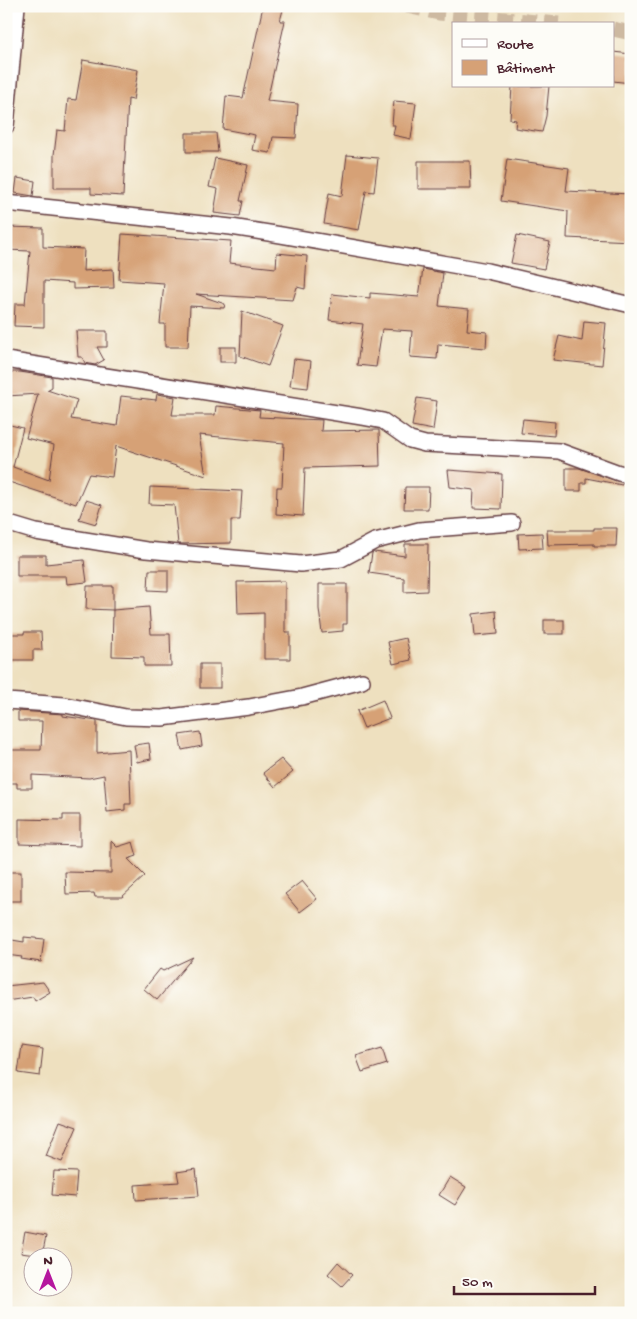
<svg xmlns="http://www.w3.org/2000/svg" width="637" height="1319" font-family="'Gochi Hand',sans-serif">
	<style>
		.building { fill: #d6a176 }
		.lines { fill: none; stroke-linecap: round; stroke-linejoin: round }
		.street-tunnel { stroke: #cdb9a1; stroke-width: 15; stroke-dasharray: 15 8; stroke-linecap: butt }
		.street-casing { stroke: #633c41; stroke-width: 18 }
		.street { stroke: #fff; stroke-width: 15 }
	</style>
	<rect width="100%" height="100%" fill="#fdfcf7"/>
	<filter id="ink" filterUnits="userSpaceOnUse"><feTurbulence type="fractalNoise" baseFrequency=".02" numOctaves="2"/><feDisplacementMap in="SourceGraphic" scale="10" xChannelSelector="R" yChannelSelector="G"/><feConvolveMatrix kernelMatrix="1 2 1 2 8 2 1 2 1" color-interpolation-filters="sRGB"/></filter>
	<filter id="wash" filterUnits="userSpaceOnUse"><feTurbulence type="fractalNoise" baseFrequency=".0096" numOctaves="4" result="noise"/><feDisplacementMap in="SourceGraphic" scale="20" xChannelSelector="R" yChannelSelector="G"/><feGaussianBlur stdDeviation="1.12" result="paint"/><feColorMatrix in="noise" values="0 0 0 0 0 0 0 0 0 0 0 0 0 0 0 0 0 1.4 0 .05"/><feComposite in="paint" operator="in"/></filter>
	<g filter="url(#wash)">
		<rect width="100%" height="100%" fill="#eee0bf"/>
		<g id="blocks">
			<g class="building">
				<path d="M263 6H284L280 21H285L267 101 298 104 296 138 273 137 270 153 252 150 255 135 223 129 226 96 243 98Z"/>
				<path d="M613 52 631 54V83L613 81Z"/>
				<path d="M83 60 138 70 133 100 128 99 123 196 91 194V188H54V155L57 130 65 131 68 99 76 100Z"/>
				<path d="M512 86H549L546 116 542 132 515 128 516 120 510 119Z"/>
				<path d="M394 101 416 103 411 139 393 135 395 125H392Z"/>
				<path d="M186 133H216L218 152H186Z"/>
				<path d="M347 155 378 158 374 192 366 191 359 230 324 224 329 193 342 196Z"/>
				<path d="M215 158 248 165 240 201H243L240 216 214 213 218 189 209 187Z"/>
				<path d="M507 159 569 168 566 191 631 194V241L567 238 568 211 501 201Z"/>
				<path d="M418 161H470L471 189H418Z"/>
				<path d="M17 178 35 181 33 196 15 193Z"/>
				<path d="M6 227 43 228V247L84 249 83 271 113 269 114 288 73 289V283L44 281V327L14 326 15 304H25L30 251 6 250Z"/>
				<path d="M122 234 231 241 229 263 276 268 277 253 307 256 305 289 297 287 293 300 196 294 225 304 224 308 190 306 188 347H165V324H160L164 283 119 280Z"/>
				<path d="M517 235 550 242 544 269 511 263Z"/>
				<path d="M423 269 443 273 439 306 469 309 467 330 487 332 486 348 438 344 437 359 410 357 412 331 382 329 376 367 357 365 363 324 329 320 332 294 370 298V293L419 297Z"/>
				<path d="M242 311 283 326 268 366 240 356Z"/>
				<path d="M584 321 606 323 602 365 553 360 559 336 582 341Z"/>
				<path d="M76 331H107V347H97L104 360 95 365 85 363 82 357H78Z"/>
				<rect x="220" y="347" width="16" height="15"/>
				<path d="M294 359 311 361 308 388 290 386Z"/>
				<path d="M7 372H20L52 377V387L47 390 77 400 71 419 117 426 121 396 156 400 157 394 175 397 172 415H215L216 406 260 410 259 417 322 420 321 431 379 430 380 466 305 468 303 516 276 514 277 487H282L284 443 199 435 206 476 116 446 112 477 89 474 76 504 6 481V424L23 428 13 467 49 480 54 445 26 438 38 394 7 396Z"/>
				<path d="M417 398 437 401 433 430 412 426Z"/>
				<path d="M523 419 555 422 554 436 521 433Z"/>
				<path d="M566 468H579L623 483 622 485 586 478V483H581V491H566Z"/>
				<path d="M448 470 502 474 501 509 473 508 474 490 450 487Z"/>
				<path d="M150 487 242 491 240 520H231V543L178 544 174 505 149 504Z"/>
				<path d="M405 487H429L428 509H404Z"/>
				<path d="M86 500 102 505 96 524 79 519Z"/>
				<path d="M594 528H617L616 546H594V544L548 545 547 530H594Z"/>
				<path d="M542 533 543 548 519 549 518 534Z"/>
				<path d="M405 544H428L427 591 404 592V578L369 573 372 553 374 552 405 556Z"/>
				<path d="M17 555H46V564L84 560 87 582 67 584 66 576H17Z"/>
				<path d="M149 570H168V591L148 590Z"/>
				<path d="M285 581V632H290V659H264V613L238 614 237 582Z"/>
				<path d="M319 584H347V624H343V631L322 633 319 609Z"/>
				<path d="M87 586H113V610L86 609Z"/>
				<path d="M149 607 151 634H170L171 666H144V657L112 656 113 610Z"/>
				<path d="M496 611 498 634 475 636 473 614Z"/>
				<rect x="544" y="620" width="20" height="14"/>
				<path d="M24 632H41L42 650H33V660H6V634H24Z"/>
				<path d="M406 638 411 660 393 664 388 642Z"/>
				<rect x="200" y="664" width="20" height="24"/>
				<path d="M383 700 390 718 364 728 357 711Z"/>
				<path d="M18 711 63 714V716L97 721V753L129 750 131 804H125V810L107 812 104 775 89 778 32 775V788H17V783H6V766H10L9 750H41L42 721H18Z"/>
				<path d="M200 732 202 746 182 750 179 735Z"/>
				<path d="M149 743 151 759 137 762 134 745Z"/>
				<path d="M281 759 293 772 275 787 263 773Z"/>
				<path d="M63 815H80V846L19 844V819L63 820Z"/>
				<path d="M111 841 117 847 133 842 137 856 128 859 145 876 122 897H95L94 893 66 894 65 872 111 873Z"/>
				<rect x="6" y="872" width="15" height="29"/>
				<path d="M302 881 317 899 300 912 285 894Z"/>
				<path d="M24 937 44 939 41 962 21 959 22 957 6 955V939L24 942Z"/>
				<path d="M193 957 157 1000 144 989 160 969 163 971Z"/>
				<path d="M43 982 50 992 35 1001 33 997 6 1001V986Z"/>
				<path d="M22 1046 43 1049 40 1076 18 1073Z"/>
				<path d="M382 1048 387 1064 362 1072 356 1056Z"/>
				<path d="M60 1121 77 1127 62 1162 46 1156Z"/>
				<path d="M196 1169 199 1196 136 1200 135 1185 179 1182 177 1172Z"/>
				<path d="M54 1171 77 1172 75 1197 52 1195Z"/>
				<path d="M450 1177 466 1187 455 1205 439 1195Z"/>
				<path d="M25 1232 46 1236 42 1256 21 1253Z"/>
				<path d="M338 1262 352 1275 342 1286 328 1274Z"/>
			</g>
		</g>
	</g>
	<g filter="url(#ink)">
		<use href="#blocks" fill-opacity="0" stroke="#633c41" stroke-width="1"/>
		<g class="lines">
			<g class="street-tunnel">
				<path d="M407 6 439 13 559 24"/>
				<path d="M613 29 631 33"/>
			</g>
			<defs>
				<g id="street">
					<path d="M6 126 17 6"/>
					<path d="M6 203 231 227 281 235 487 271 631 305"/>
					<path d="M6 360 362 417 383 421 410 440 425 444 559 451 619 473 631 475"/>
					<path d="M6 523 36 532 146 550 301 564 341 559 375 541 419 530 512 523"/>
					<path d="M6 701 65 705 126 717 162 718 249 707 302 697 362 681"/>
				</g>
			</defs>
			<use href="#street" class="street-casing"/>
			<use href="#street" class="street"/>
		</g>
	</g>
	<rect width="637" height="1319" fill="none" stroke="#fdfcf7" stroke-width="25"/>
	<rect x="452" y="22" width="162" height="65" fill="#fdfcf7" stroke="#b5a4a5"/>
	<rect x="462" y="39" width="25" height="8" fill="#ffffff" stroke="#b5a4a5"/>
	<text x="497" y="48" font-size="15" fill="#4a1f2b">Route</text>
	<rect x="462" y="60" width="25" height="15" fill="#d6a176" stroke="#b5a4a5"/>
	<text x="497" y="72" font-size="15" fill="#4a1f2b">Bâtiment</text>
	<g transform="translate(48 1272)"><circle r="24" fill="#fdfcf7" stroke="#b5a4a5"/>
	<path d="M0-4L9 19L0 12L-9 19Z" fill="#b5179e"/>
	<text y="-8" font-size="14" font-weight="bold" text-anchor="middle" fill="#4a1f2b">N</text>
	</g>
	<path d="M454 1286v8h141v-8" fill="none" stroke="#4a1f2b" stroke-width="2.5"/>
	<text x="462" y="1286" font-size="15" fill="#4a1f2b" stroke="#fdfcf7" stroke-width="4" paint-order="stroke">50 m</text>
</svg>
